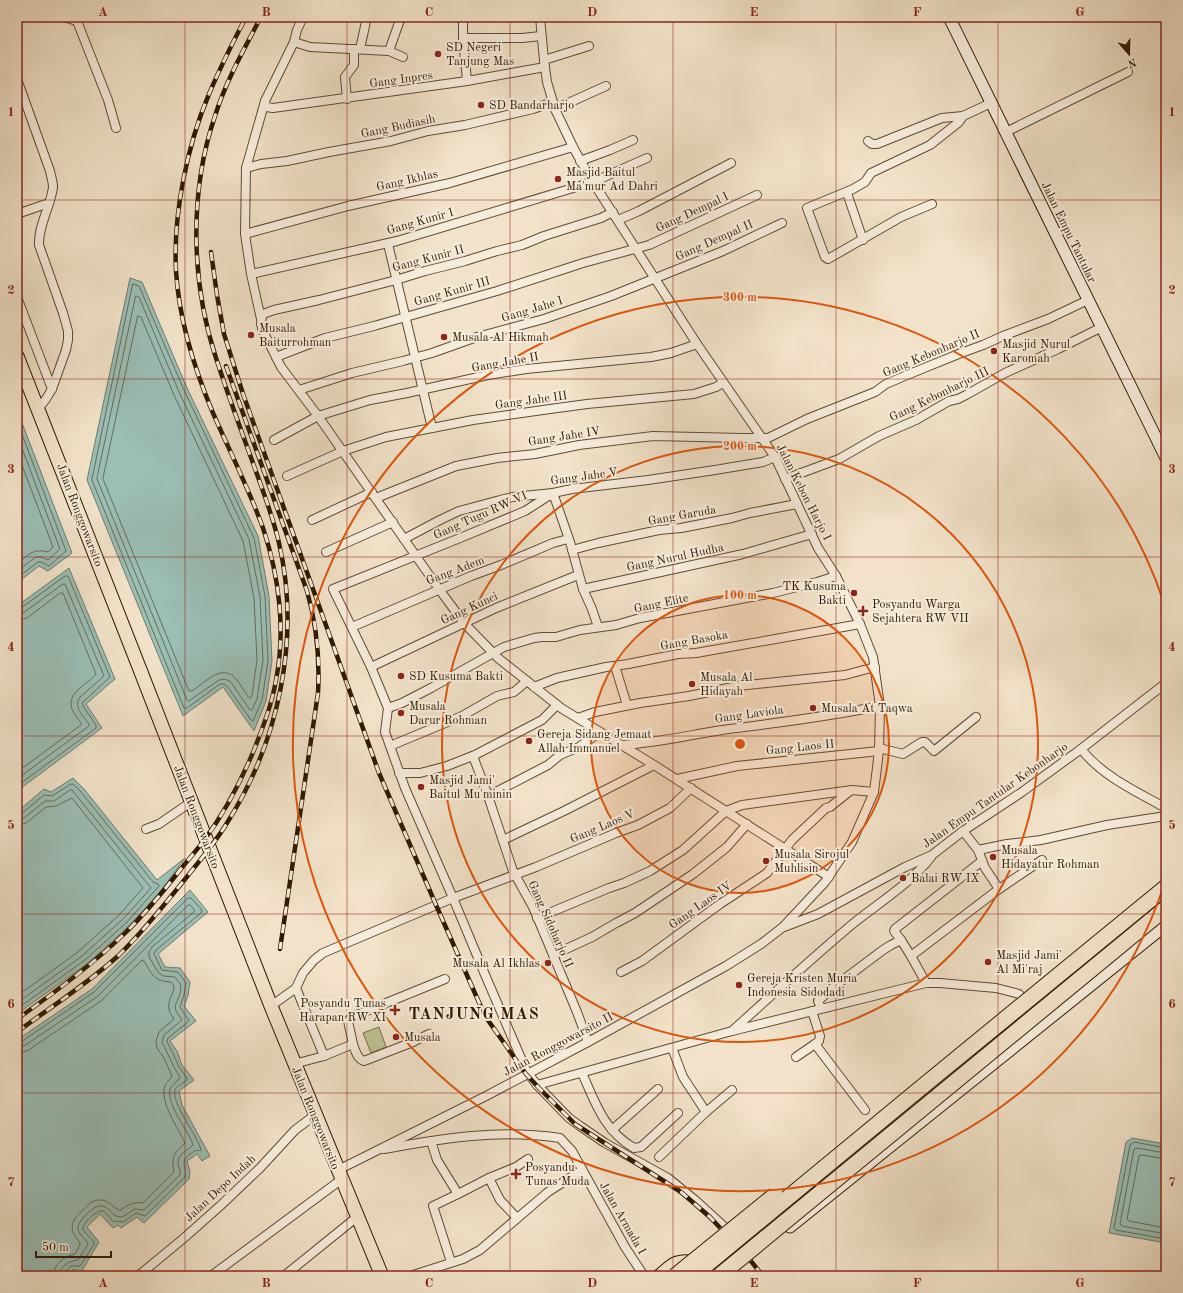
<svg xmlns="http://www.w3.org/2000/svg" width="1183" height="1293" font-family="'Old Standard TT',serif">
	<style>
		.green { fill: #bec293; stroke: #776e4a }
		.water { fill: #9bbeb5; stroke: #707c6d }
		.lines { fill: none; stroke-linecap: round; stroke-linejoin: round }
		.shore { stroke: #666c5a; stroke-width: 1 }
		.street-casing { stroke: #604b32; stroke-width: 10 }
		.secondary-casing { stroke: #301900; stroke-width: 13 }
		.primary-casing { stroke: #301900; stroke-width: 15 }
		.highway-casing { stroke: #301900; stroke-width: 17 }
		.street { stroke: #f6ecdc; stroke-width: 8 }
		.secondary { stroke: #f6ecdc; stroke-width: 11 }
		.primary { stroke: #f1e2c9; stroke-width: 13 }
		.highway { stroke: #f1e2c9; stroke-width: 15 }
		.rail-casing { stroke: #301900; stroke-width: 4.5 }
		.rail { stroke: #f6ecdc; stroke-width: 3; stroke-dasharray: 9; stroke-linecap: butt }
		.highway-bridge-casing { stroke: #301900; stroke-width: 17; stroke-linecap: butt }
		.highway-bridge { stroke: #f1e2c9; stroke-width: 15 }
		.grid { fill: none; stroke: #8f2418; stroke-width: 1; stroke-opacity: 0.55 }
		.ring { fill: none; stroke: #df560b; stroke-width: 2 }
		.poi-dot { fill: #8f2418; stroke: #f6ecdc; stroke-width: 1.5 }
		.labels { text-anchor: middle; stroke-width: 4; stroke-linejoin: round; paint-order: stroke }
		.poi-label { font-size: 12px; fill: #301900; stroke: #f6ecdc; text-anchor: start }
		.street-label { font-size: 12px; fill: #301900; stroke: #f6ecdc }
		.district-label { font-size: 16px; font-weight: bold; letter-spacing: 1px; fill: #301900; stroke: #f6ecdc }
		.centre { fill: #df560b; stroke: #f6ecdc; stroke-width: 2 }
		.ring-label { font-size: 12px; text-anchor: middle; font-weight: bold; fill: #df560b; stroke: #f6ecdc; stroke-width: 4; stroke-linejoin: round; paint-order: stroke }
		.neatline { fill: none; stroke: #8f2418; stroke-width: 1.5 }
		.grid-label { font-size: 13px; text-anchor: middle; font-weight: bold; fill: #8f2418 }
	</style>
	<rect width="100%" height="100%" fill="#f1e2c9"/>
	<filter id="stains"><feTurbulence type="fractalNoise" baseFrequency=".005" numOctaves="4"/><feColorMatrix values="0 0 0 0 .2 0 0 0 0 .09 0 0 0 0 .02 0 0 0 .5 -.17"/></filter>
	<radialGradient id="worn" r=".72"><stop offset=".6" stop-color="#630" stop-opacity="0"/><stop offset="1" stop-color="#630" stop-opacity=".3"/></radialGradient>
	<path class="green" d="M379 1027 386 1047 371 1053 363 1033Z"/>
	<g class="water">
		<path d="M130 278 142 282 187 388 258 536 269 596 272 661 266 701 254 731 223 687 183 716 87 480Z"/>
		<path d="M17 410 72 553 48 571 39 566 17 583Z"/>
		<path d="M69 568 115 679 86 704 102 728 17 791V606Z"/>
		<path d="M73 778 84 789 157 880 185 858 160 892 129 926 87 964 17 1014V812L44 789 51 792Z"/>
		<path d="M190 890 208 912 158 954 165 967 180 968 190 982 188 996 184 1006 196 1021 170 1041 177 1051 182 1065 194 1080 179 1091 182 1105 210 1156 202 1161 197 1154 187 1161 190 1172 189 1179 144 1223 137 1217 121 1228 118 1225 113 1228 100 1214 87 1227 99 1242 80 1274 74 1269 67 1276H17V1040L92 989Z"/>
		<path d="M1132 1138 1166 1144V1243L1109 1233 1126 1142Z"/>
	</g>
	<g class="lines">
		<g class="shore">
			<path d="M133 284 139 286 184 390 254 538 265 596 268 661 262 700 253 721 251 720 227 686 224 684H220L187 708H184L92 480Z"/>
			<path d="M136 296 139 297 179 392 249 539 260 597 263 660 257 699 252 710H250L230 681 224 679 219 680 189 701 187 700 97 479Z"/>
			<path d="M138 316 141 317 174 395 243 541 254 598 257 660 252 696 250 698 248 697C244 690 239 682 233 676 220 665 203 684 192 691H189L103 479Z"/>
			<path d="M17 421 66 551 49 566 41 562H38L17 578"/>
			<path d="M17 435 60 549 48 560 42 557H36L17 571"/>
			<path d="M17 452 53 547 48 552C33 548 28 555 17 564"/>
			<path d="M17 609 21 608 65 576H68L110 677 82 703 83 706 96 725V728L17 786"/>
			<path d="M17 614 23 613 63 584H65L104 676 80 697C73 707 83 716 89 724V726L17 779"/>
			<path d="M17 620 27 618 60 593H63L96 674C89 684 66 692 72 709 74 714 78 719 81 723V725L17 772"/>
			<path d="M17 814H21L44 795 52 796 71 784H73L81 792 153 882 158 884 159 886 126 923 85 960 17 1009"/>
			<path d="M17 819 24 818 45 801H54L70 790H72L151 888 123 919 82 956 17 1003"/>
			<path d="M17 825 26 823 46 807 56 806 72 798 143 888 119 915 78 952 17 996"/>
			<path d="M17 1043 21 1042 94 992 188 898H191L202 910 201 913 156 950 154 954 162 970 178 972 186 983 184 995 180 1007 189 1021 168 1038 167 1042 173 1053 179 1067 187 1078V1080C184 1083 176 1086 175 1090 171 1103 198 1136 201 1150 199 1151 197 1150 195 1151 194 1151 191 1154 190 1154 179 1163 187 1166 185 1177L145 1216 136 1213 123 1222 118 1221 114 1222C110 1219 107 1213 103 1211 98 1209 81 1224 83 1229 85 1234 91 1238 94 1242V1244L80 1266H71L65 1272 64 1276"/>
			<path d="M17 1048 24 1046 98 996 188 905H190L194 909V912L152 947 149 952V957L158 972 163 976 175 977 181 985 180 994 175 1006 176 1011 182 1020 164 1035 162 1042 175 1069 180 1077C178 1082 172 1084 170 1089 166 1105 189 1131 193 1145 188 1150 178 1154 178 1162 178 1167 181 1170 180 1175L144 1210 135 1209 122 1217 116 1216C111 1213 107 1206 101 1206 94 1205 77 1221 78 1229 79 1235 86 1239 88 1244L78 1260C69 1261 60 1266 59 1276"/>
			<path d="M17 1054 27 1051 101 1001 142 960 144 961C152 975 154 981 171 982L174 986C174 994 167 1001 169 1010 170 1013 172 1016 174 1019L159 1032 156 1041 157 1048 164 1058 172 1076C170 1080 166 1082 165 1086 159 1102 179 1129 185 1143 183 1146 181 1147 178 1150 171 1157 173 1164 174 1172L143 1203C136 1202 131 1203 125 1207 124 1208 121 1210 120 1210 115 1211 110 1199 99 1200 92 1200 88 1205 84 1209 70 1222 68 1228 80 1243V1245L75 1254C64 1256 54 1264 53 1276"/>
			<path d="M1166 1148 1134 1142 1130 1145 1114 1228 1116 1230 1166 1239"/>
			<path d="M1166 1153 1136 1148 1134 1149 1120 1224 1122 1226 1166 1234"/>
			<path d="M1166 1159 1141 1155 1139 1156 1127 1219 1129 1221 1166 1228"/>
		</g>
		<defs>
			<g id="street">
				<path d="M63 17 77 21"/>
				<path d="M79 17 77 21 108 100 116 128"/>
				<path d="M463 17V38L467 81"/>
				<path d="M463 38H522L541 36"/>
				<path d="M294 42 310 47 389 51 403 57"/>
				<path d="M360 49 367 17"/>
				<path d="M389 51 401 17"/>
				<path d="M544 60 589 46"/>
				<path d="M17 79 50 171C51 176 53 182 53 187 51 206 38 225 39 245L63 313 68 331V340L66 350 52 389 46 399 38 409"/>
				<path d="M347 99 345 77 354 65V49"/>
				<path d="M265 101 266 107 273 108 467 81 545 67"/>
				<path d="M555 109 606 86"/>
				<path d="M1006 132 1128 72"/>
				<path d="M868 141 872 144H877L942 118 963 116 991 103"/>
				<path d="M580 161 610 150 633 140"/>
				<path d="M246 168 261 164 287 161 329 152 391 141 428 131 465 125 533 109 553 102"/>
				<path d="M847 193 863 240"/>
				<path d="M932 204 901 217 828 259 825 257 807 208 853 189 865 182 871 173 930 145 959 122 963 116"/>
				<path d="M613 212 601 218 544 236 522 245 497 251 465 261 425 271 396 280 319 300 274 310 263 314 262 316 261 324 263 331 281 367 318 416 439 589 464 623 498 658 561 708 654 765 829 877"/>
				<path d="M17 214 49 203"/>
				<path d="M618 220 639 211 731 163"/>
				<path d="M245 234 348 206 450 183 573 147"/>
				<path d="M388 244 432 428"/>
				<path d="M251 274 397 241 593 182 647 158"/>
				<path d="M17 297 52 389"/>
				<path d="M261 319 251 274 245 234 246 168 265 101 294 42 297 30 303 17"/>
				<path d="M276 357 325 338 374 326 497 291 583 263 649 245 757 195"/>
				<path d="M299 390 352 373 403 361 432 353 477 337 544 319 611 296 723 251 782 223"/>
				<path d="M274 440 318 416 370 400 407 393 488 375 526 369 651 357 671 353 697 344"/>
				<path d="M287 476 343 451 386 437 473 420 550 409 587 404 694 394 716 387 723 383"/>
				<path d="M785 479 839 459 879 436 916 420 949 401 958 399 966 395 1005 373 1058 349 1102 327"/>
				<path d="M376 498 456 466 497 458 535 454 579 445 653 436 743 438H768L807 419 875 392 886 384 907 375 961 353 983 345 1003 336 1048 319 1088 300"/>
				<path d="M312 520 372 492"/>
				<path d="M404 539 440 520 459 511 500 500 513 497 553 493 572 489 648 480 715 470 763 462 775 457"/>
				<path d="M572 550 598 543 659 530 681 528 732 518 750 513 797 504"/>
				<path d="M326 552 393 522"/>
				<path d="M583 589 570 542 553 493 525 511 460 538 333 589 371 667 388 708 385 732 405 788 453 898 486 977 527 1072 537 1085 732 1031 926 983H940L996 988 1019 994 1028 1004"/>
				<path d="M352 627 471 576 501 565 553 543 568 539"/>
				<path d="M598 627 592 609 583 589 743 554 812 534"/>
				<path d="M615 666 627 705"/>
				<path d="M371 667 496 608 578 575"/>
				<path d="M534 687 557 678 606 667 628 664 678 654 696 653 860 624"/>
				<path d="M388 708 402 703 431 688 504 647 534 638 542 637H556L580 630 616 625 640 618 773 593 817 582 836 576"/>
				<path d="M578 718 595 712 640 703 689 696 738 686 845 675 875 667"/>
				<path d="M622 745C656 743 689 735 722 730 775 723 827 717 880 706"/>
				<path d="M390 746 462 716 497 696 514 692 527 681"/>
				<path d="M879 748 903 754 922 742H925L934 751 976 717"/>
				<path d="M1081 749C1102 776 1137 792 1166 808"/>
				<path d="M473 756 488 796"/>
				<path d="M399 773H420L447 766 475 755 542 720 557 705"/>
				<path d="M677 779 737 766 879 751"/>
				<path d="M146 829 159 824 191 802"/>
				<path d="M963 831 978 850 985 868 999 889"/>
				<path d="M503 840 564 811 654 765"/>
				<path d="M978 850 1007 844 1041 840 1107 825 1166 816"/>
				<path d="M537 918 609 888 624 883 650 871 683 850 726 811 742 805 852 790 874 792"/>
				<path d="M784 927 818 914 905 867 932 855 963 831 1022 792 1081 749 1166 683"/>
				<path d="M901 940 894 931 895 929 982 861"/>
				<path d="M553 955 592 937 616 923 635 913 693 874 727 847 747 824"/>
				<path d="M911 956 999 889 1042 860"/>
				<path d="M621 972 642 961 720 904 767 873 792 840 826 808 830 807 850 791"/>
				<path d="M296 988 324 1056"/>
				<path d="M271 1006 296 988 303 973 314 960 323 953 453 898 536 867 616 833 638 825 670 808 691 788"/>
				<path d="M821 1008 818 1001 831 989 883 950 891 945 901 940 911 956 926 983"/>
				<path d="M812 1011 820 1036 819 1041 815 1044"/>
				<path d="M732 1031C773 994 813 957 855 922 880 902 911 883 931 857"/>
				<path d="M588 1042 577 1012 533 907 513 871 488 796 548 765 560 755 579 747 600 732"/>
				<path d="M353 1044 348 1021 352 1017 445 979"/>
				<path d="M796 1057 815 1044 865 1110"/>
				<path d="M294 1064 324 1056 353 1044C355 1050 357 1059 364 1061L413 1042 429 1034"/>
				<path d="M582 1073C595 1102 604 1131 634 1148L641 1147 678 1113"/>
				<path d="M537 1085 569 1118 580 1126 605 1143 668 1178 695 1200 730 1232"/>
				<path d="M706 1112 732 1090"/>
				<path d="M612 1130 658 1089"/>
				<path d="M431 1141 437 1160 458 1194 489 1178 500 1200 517 1218"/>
				<path d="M384 1149C445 1138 498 1129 560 1138L572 1151 625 1247 644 1276"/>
				<path d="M659 1157 706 1112 683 1077 672 1048"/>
				<path d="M338 1170 486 1096 588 1042 726 966 761 944 783 927 825 882 852 842 874 792 879 751 880 706 873 657 860 624 836 576 818 548 775 457 697 344 589 176 573 147 555 109 547 82 544 60 540 17"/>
				<path d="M489 1178 516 1167 528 1159"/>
				<path d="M451 1262 433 1206 458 1194"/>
				<path d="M138 1276 184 1238 220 1206 260 1168 295 1130 315 1115"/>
				<path d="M211 1276 342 1179"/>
				<path d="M284 1276 357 1217"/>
				<path d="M410 1276 463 1259 480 1250 548 1192 582 1170"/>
			</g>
			<g id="secondary">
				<path d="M949 17 1166 458"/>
				<path d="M790 1227 1166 925"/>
			</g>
			<path id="primary" d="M17 356 139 667 271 1006 382 1276"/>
			<path id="highway" d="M661 1276C666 1272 671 1266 677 1264 692 1259 707 1269 720 1276"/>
		</defs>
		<use href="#street" class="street-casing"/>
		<use href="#secondary" class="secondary-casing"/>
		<use href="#primary" class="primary-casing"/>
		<use href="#highway" class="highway-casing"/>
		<use href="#street" class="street"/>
		<use href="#secondary" class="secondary"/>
		<use href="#primary" class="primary"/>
		<use href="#highway" class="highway"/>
		<defs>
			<g id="rail">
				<path d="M211 252 217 295 224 334 243 394 379 773 436 905 485 1016 526 1074 539 1088 575 1124 681 1192 710 1217 750 1260 763 1276"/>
				<path d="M226 366 307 591C317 626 320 657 318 693L280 949"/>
				<path d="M17 1019C54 993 91 966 124 934 144 915 162 893 180 870 188 860 197 850 205 839 225 812 241 781 254 750 263 727 272 704 276 680 286 630 279 576 263 528 249 489 230 452 213 413 194 368 179 320 176 271 173 214 187 146 209 94 220 68 233 42 246 17"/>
				<path d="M17 1032C51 1007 87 984 118 956 143 932 164 905 186 878 200 860 215 843 227 823 279 741 301 638 279 543 274 521 266 499 258 477 244 438 229 398 216 358 191 282 189 192 215 116 226 81 244 49 261 17"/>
			</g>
		</defs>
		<use href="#rail" class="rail-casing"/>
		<use href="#rail" class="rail"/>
		<defs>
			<g id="highway-bridge">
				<path d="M675 1276 775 1195"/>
				<path d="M693 1276 928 1082 1166 887"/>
				<path d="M719 1276 1166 908"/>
			</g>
		</defs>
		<use href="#highway-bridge" class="highway-bridge-casing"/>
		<use href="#highway-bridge" class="highway-bridge"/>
	</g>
	<path class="grid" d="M185 17V1276M347 17V1276M510 17V1276M673 17V1276M836 17V1276M998 17V1276M17 200H1166M17 379H1166M17 557H1166M17 736H1166M17 914H1166M17 1093H1166"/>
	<circle cx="740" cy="744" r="149" fill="#df560b" fill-opacity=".12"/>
	<g class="ring">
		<circle cx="740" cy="744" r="149"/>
		<circle cx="740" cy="744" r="298"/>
		<path d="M1165 882A447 447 0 1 1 1165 606"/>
	</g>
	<g class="poi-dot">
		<circle cx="438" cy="54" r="4"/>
		<circle cx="481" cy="105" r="4"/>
		<circle cx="558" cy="179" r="4"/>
		<circle cx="251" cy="335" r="4"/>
		<circle cx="444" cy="337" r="4"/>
		<circle cx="994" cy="351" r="4"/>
		<circle cx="854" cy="593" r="4"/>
		<path d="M861 605h4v4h4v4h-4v4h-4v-4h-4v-4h4z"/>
		<circle cx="401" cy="676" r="4"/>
		<circle cx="692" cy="684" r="4"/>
		<circle cx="813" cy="708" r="4"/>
		<circle cx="401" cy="713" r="4"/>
		<circle cx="529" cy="741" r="4"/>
		<circle cx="421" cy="787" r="4"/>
		<circle cx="993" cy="857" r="4"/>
		<circle cx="766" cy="861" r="4"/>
		<circle cx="903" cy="878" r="4"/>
		<circle cx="988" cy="962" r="4"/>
		<circle cx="548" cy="963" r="4"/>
		<circle cx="739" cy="985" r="4"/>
		<path d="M393 1004h4v4h4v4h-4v4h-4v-4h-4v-4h4z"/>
		<circle cx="396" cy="1037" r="4"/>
		<path d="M514 1168h4v4h4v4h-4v4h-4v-4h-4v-4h4z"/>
	</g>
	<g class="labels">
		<g class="poi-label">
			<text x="446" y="51">SD Negeri<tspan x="446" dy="14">Tanjung Mas</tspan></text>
			<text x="489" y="109">SD Bandarharjo</text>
			<text x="566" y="176">Masjid Baitul<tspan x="566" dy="14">Ma'mur Ad Dahri</tspan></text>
			<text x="259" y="332">Musala<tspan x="259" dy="14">Baiturrohman</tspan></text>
			<text x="452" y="341">Musala Al Hikmah</text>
			<text x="1002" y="348">Masjid Nurul<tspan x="1002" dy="14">Karomah</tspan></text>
			<text x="846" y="590" text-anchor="end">TK Kusuma<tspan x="846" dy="14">Bakti</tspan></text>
			<text x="872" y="608">Posyandu Warga<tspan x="872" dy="14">Sejahtera RW VII</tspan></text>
			<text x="409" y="680">SD Kusuma Bakti</text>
			<text x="700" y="681">Musala Al<tspan x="700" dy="14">Hidayah</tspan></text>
			<text x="409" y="710">Musala<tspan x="409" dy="14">Darur Rohman</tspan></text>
			<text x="821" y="712">Musala At Taqwa</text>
			<text x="537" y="738">Gereja Sidang Jemaat<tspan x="537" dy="14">Allah Immanuel</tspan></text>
			<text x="429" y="784">Masjid Jami'<tspan x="429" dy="14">Baitul Mu'minin</tspan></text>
			<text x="1001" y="854">Musala<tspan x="1001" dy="14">Hidayatur Rohman</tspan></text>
			<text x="774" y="858">Musala Sirojul<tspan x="774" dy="14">Muhlisin</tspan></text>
			<text x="911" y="882">Balai RW IX</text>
			<text x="996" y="959">Masjid Jami'<tspan x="996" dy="14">Al Mi'raj</tspan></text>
			<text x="540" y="967" text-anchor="end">Musala Al Ikhlas</text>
			<text x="747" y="982">Gereja Kristen Muria<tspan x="747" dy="14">Indonesia Sidodadi</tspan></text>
			<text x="386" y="1007" text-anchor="end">Posyandu Tunas<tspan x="386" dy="14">Harapan RW XI</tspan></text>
			<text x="404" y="1041">Musala</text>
			<text x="525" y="1171">Posyandu<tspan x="525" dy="14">Tunas Muda</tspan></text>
		</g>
		<g class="street-label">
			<text transform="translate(401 79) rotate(-8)" y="4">Gang Inpres</text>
			<text transform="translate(398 126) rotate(-12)" y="4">Gang Budiasih</text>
			<text transform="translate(407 180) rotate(-13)" y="4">Gang Ikhlas</text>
			<text transform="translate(692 212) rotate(-25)" y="4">Gang Dempal I</text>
			<text transform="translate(420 221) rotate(-16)" y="4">Gang Kunir I</text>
			<text transform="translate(1069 232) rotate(64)" y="4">Jalan Empu Tantular</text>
			<text transform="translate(714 240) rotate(-24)" y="4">Gang Dempal II</text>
			<text transform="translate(428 258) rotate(-15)" y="4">Gang Kunir II</text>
			<text transform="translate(452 291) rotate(-16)" y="4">Gang Kunir III</text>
			<text transform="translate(532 309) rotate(-17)" y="4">Gang Jahe I</text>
			<text transform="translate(931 353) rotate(-23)" y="4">Gang Kebonharjo II</text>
			<text transform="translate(505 362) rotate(-10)" y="4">Gang Jahe II</text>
			<text transform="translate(939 394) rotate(-26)" y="4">Gang Kebonharjo III</text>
			<text transform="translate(531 400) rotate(-8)" y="4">Gang Jahe III</text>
			<text transform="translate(564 436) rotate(-9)" y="4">Gang Jahe IV</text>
			<text transform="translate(584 476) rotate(-8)" y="4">Gang Jahe V</text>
			<text transform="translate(804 492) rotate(63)" y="4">Jalan Kebon Harjo I</text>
			<text transform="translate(80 515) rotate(69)" y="4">Jalan Ronggowarsito</text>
			<text transform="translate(480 515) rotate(-24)" y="4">Gang Tugu RW VI</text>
			<text transform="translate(682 515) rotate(-10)" y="4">Gang Garuda</text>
			<text transform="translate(675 557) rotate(-12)" y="4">Gang Nurul Hudha</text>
			<text transform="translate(455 570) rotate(-21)" y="4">Gang Adem</text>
			<text transform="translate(661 603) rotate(-12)" y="4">Gang Elite</text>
			<text transform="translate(469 608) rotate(-25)" y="4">Gang Kunci</text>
			<text transform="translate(694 640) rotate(-10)" y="4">Gang Basoka</text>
			<text transform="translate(749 714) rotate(-8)" y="4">Gang Laviola</text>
			<text transform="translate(800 747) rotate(-6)" y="4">Gang Laos II</text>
			<text transform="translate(995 795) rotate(-35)" y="4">Jalan Empu Tantular Kebonharjo</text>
			<text transform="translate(197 817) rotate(69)" y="4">Jalan Ronggowarsito</text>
			<text transform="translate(602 826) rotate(-23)" y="4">Gang Laos V</text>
			<text transform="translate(700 905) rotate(-35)" y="4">Gang Laos IV</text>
			<text transform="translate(551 924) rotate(66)" y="4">Gang Sidoharjo II</text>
			<text transform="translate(558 1044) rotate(-28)" y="4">Jalan Ronggowarsito II</text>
			<text transform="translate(316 1118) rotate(68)" y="4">Jalan Ronggowarsito</text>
			<text transform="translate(220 1188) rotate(-43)" y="4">Jalan Depo Indah</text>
			<text transform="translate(623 1218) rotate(60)" y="4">Jalan Armada I</text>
		</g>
		<g class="district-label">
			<text x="474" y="1019">TANJUNG MAS</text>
		</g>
	</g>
	<circle cx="740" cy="744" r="6" class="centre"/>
	<g class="ring-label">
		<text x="740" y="301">300 m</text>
		<text x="740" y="450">200 m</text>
		<text x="740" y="599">100 m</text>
	</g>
	<rect width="1183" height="1293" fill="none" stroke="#f1e2c9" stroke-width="44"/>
	<g transform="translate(1129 54) rotate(160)" stroke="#f6ecdc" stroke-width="3" paint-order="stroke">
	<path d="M0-3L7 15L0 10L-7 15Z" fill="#301900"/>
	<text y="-6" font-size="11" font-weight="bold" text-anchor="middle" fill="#301900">N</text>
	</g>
	<path d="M36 1251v6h75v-6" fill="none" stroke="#301900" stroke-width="2"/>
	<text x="42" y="1251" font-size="12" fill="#301900" stroke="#f6ecdc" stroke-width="3" paint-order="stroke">50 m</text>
	<rect x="22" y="22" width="1139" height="1249" class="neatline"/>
	<g class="grid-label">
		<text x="103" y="16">A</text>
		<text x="266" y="16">B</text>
		<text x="429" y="16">C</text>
		<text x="592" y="16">D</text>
		<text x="754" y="16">E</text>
		<text x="917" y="16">F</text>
		<text x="1080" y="16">G</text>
		<text x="11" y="116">1</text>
		<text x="1172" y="116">1</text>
		<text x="11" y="294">2</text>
		<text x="1172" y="294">2</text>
		<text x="11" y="473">3</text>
		<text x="1172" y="473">3</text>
		<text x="11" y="651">4</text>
		<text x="1172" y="651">4</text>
		<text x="11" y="829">5</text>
		<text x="1172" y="829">5</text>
		<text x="11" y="1008">6</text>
		<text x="1172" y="1008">6</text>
		<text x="11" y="1186">7</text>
		<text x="1172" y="1186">7</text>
		<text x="103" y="1287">A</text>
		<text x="266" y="1287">B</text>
		<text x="429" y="1287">C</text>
		<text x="592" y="1287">D</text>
		<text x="754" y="1287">E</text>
		<text x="917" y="1287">F</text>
		<text x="1080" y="1287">G</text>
	</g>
	<rect width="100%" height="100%" filter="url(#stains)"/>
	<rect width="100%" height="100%" fill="url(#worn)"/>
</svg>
